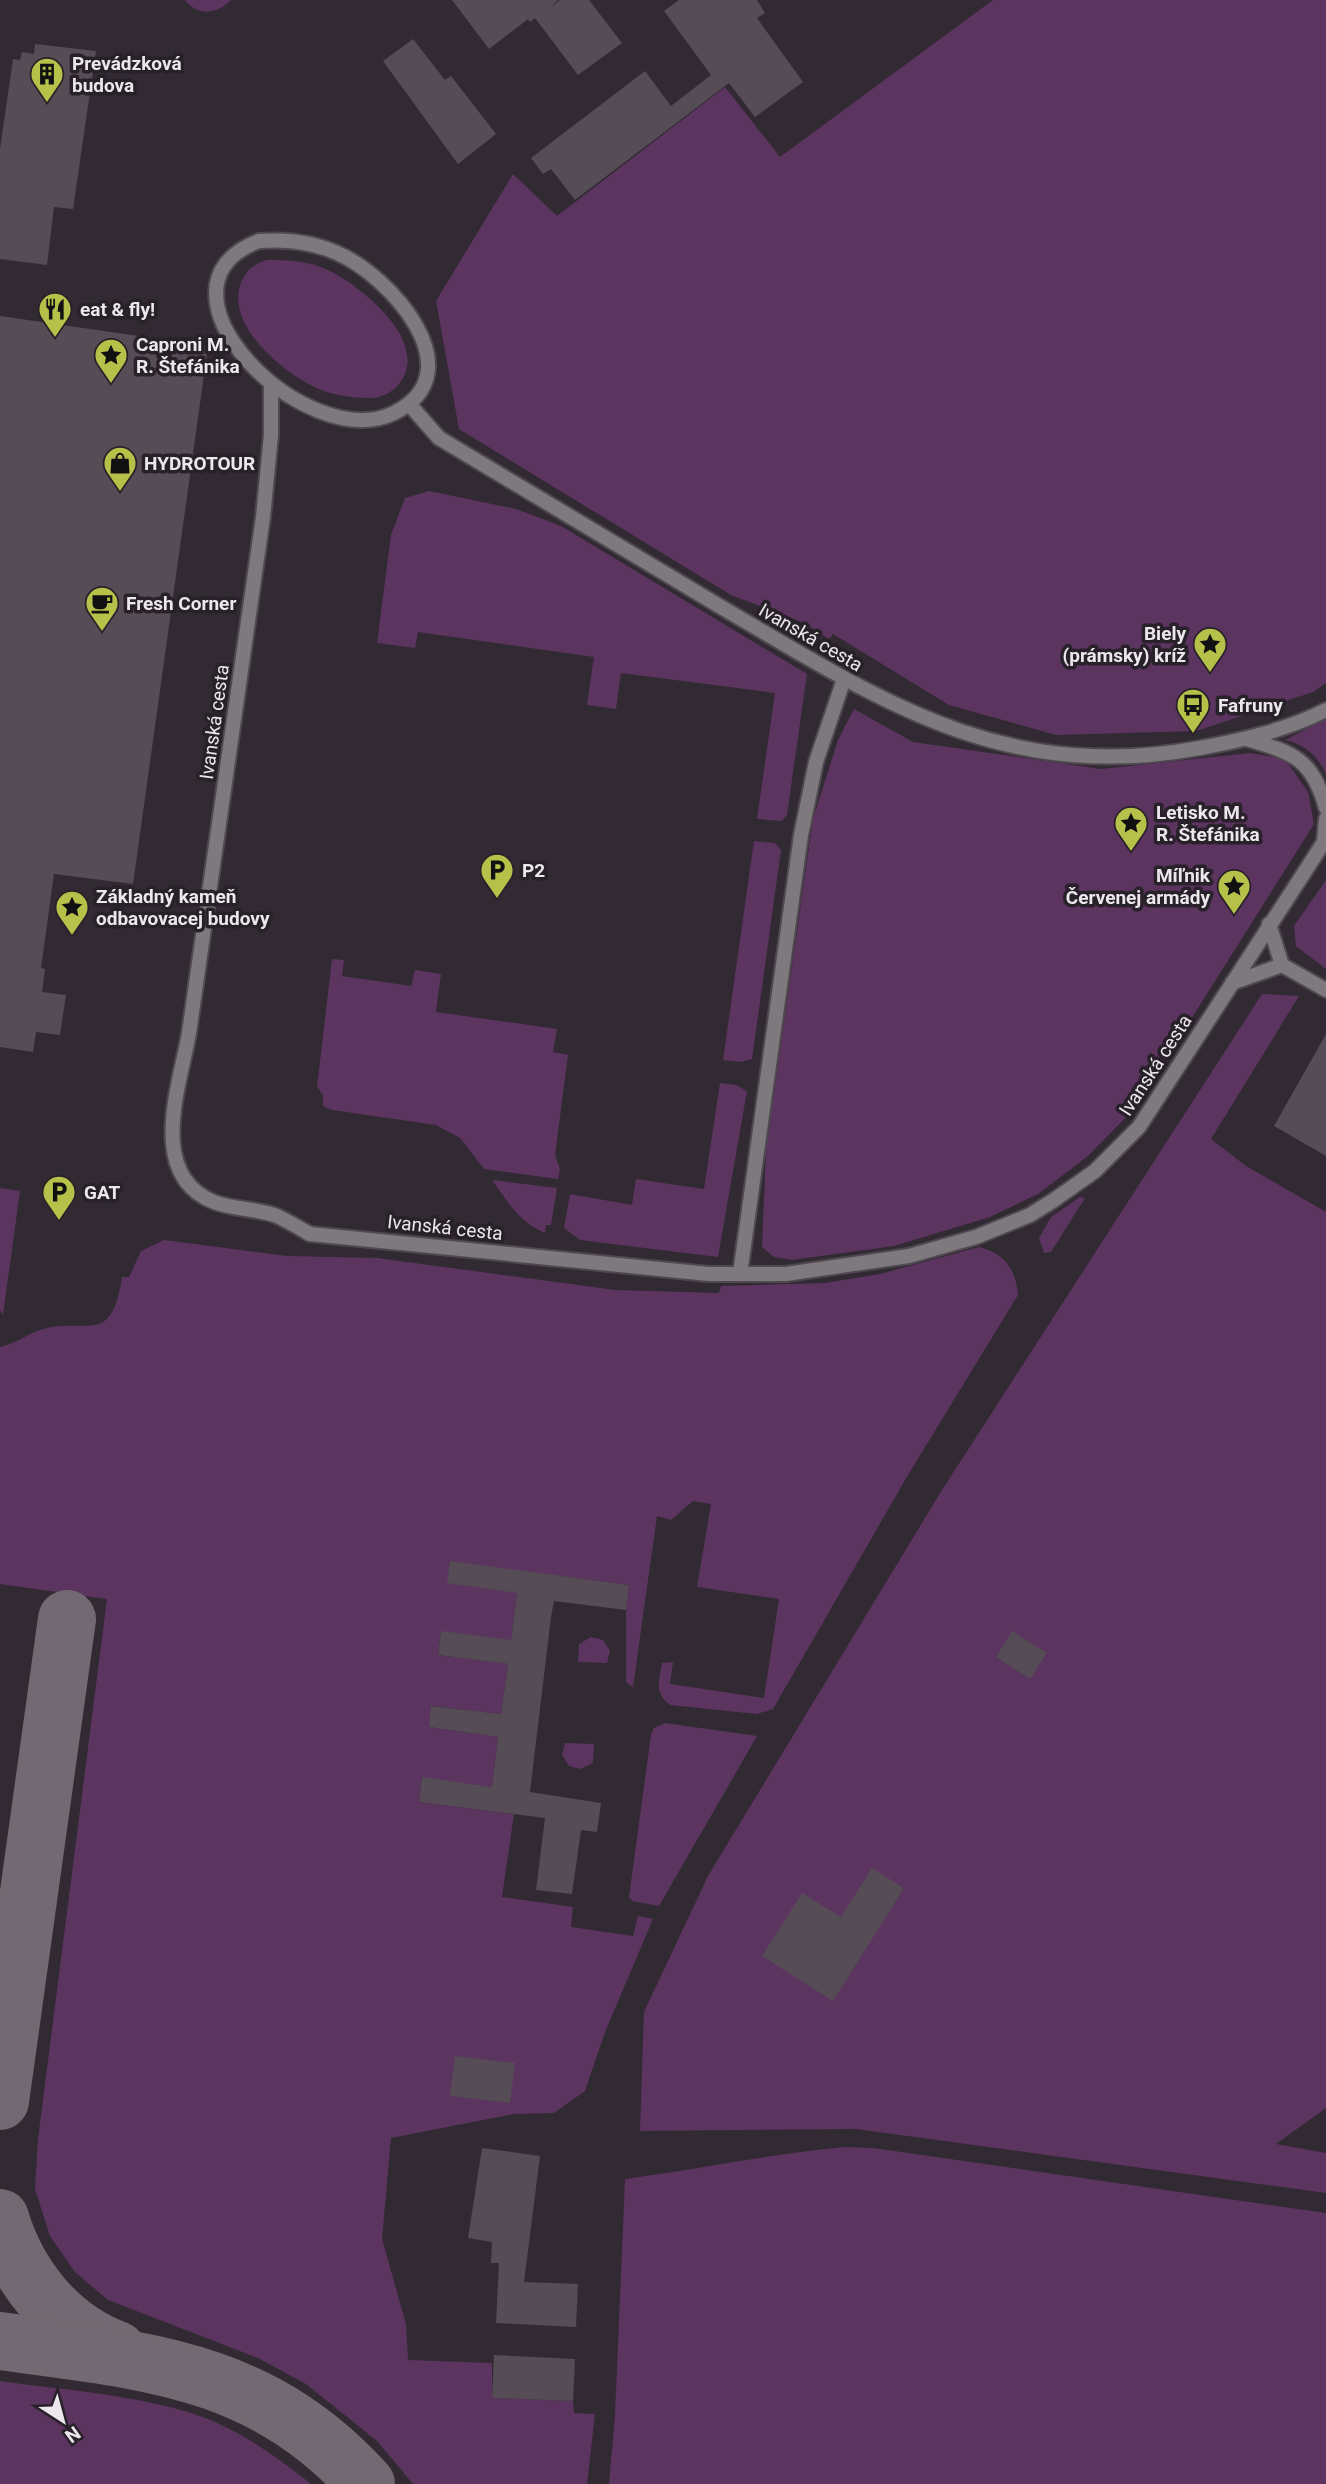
<svg xmlns="http://www.w3.org/2000/svg" width="1326" height="2484" font-family="Roboto,sans-serif">
	<style>
		.green { fill: #5c3460 }
		.lines { fill: none; stroke-linecap: round; stroke-linejoin: round }
		.taxiway { stroke: #726a72; stroke-width: 58 }
		.building { fill: #554c55 }
		.minor-casing { stroke: #504851; stroke-width: 18 }
		.tertiary-casing { stroke: #504851; stroke-width: 18 }
		.minor { stroke: #7d797d; stroke-width: 14 }
		.tertiary { stroke: #7d797d; stroke-width: 14 }
		.labels { text-anchor: middle; stroke-width: 7; stroke-linejoin: round; paint-order: stroke }
		.poi-label { font-size: 19px; font-weight: bold; fill: #ece7ec; stroke: #282129; text-anchor: start }
		.street-label { font-size: 19px; fill: #ece7ec; stroke: #282129 }
	</style>
	<rect width="100%" height="100%" fill="#322a33"/>
	<g class="green">
		<path d="M185 0H231C217 14 198 17 185 0Z"/>
		<path d="M993 0H1326V683L1313 692 1196 731 1056 735 949 705 833 634 829 639 805 623 731 595 459 429 436 301 513 174 557 216 725 87 780 157Z"/>
		<path d="M267 260C288 260 311 261 330 271 362 287 432 343 399 384 391 394 379 399 366 398 346 398 323 393 305 382 274 364 222 319 243 278 249 268 256 263 267 260Z"/>
		<path d="M429 491 516 509 561 526 807 674 787 815 781 821 757 819 775 693 621 673 616 709 587 705 594 657 418 632 415 648 377 643 391 535 405 498Z"/>
		<path d="M854 709 913 742 1101 769 1250 753 1285 759 1308 792 1314 824 1135 1108 1088 1156 1038 1194 990 1217 894 1246 792 1260 774 1257 762 1247 766 1150 813 819 838 740Z"/>
		<path d="M1326 719V774C1318 756 1304 744 1285 740Z"/>
		<path d="M754 841 775 843 781 850 752 1059 741 1062 723 1060Z"/>
		<path d="M1326 880V969L1296 946 1294 926Z"/>
		<path d="M332 959 344 960 342 976 411 986 415 970 441 974 436 1012 557 1029 553 1052 568 1055 555 1155 560 1169 558 1179 484 1169 460 1138 436 1125 332 1110 323 1106V1095L317 1087Z"/>
		<path d="M1262 994 1299 996 1211 1139 1246 1166 1326 1212V2108L1276 2144 1326 2153V2193L856 2129 640 2131 644 2012 708 1876 942 1490Z"/>
		<path d="M720 1083 736 1085 747 1091 718 1257 580 1240 564 1228 570 1194 632 1205 636 1179 704 1189Z"/>
		<path d="M492 1180 557 1188 551 1225H546L545 1233C519 1222 508 1202 492 1180Z"/>
		<path d="M0 1188 20 1191 3 1315 0 1310Z"/>
		<path d="M1080 1197 1085 1198 1051 1252 1044 1253 1039 1238 1051 1217Z"/>
		<path d="M164 1240 287 1256 377 1258 615 1290 719 1293 721 1286 825 1283 880 1274 979 1247C1004 1253 1016 1269 1018 1295L908 1475 773 1709 757 1714 670 1705C654 1693 659 1681 662 1663L673 1662 670 1684 764 1698 779 1599 697 1587 711 1504 693 1501 671 1520 657 1516 633 1687 626 1682V1610L629 1585 451 1562 517 1593 511 1640 441 1632 438 1655 508 1664 501 1714 432 1706 429 1727 498 1737 492 1787 422 1778 419 1802 514 1814 502 1897 573 1907 571 1927 633 1936 638 1916 653 1919 605 2032 585 2091 554 2113 514 2114 391 2138 382 2239 406 2324 408 2360 492 2363V2398L573 2401 574 2413 595 2414 587 2484H413L377 2441 306 2384 258 2358 108 2300 75 2272 50 2236 35 2189 38 2139 107 1599 0 1584V1347C15 1344 26 1335 40 1330 85 1315 111 1350 122 1277H129L141 1251Z"/>
		<path d="M591 1637 603 1640 610 1651 607 1663 578 1662 579 1644Z"/>
		<path d="M665 1723 757 1736 659 1906 632 1901 629 1897 651 1735 654 1728Z"/>
		<path d="M565 1743 594 1744 593 1763 580 1769 569 1766 562 1755Z"/>
		<path d="M843 2147 873 2148 1326 2213V2484H609L615 2415 625 2179C698 2169 770 2154 843 2147Z"/>
		<path d="M0 2381C63 2390 130 2394 191 2413 235 2427 275 2455 311 2484H0Z"/>
	</g>
	<g class="lines">
		<g class="taxiway">
			<path d="M0 2101 67 1619"/>
			<path d="M0 2218C17 2276 59 2329 117 2350"/>
			<path d="M0 2341C145 2361 260 2367 366 2484"/>
		</g>
	</g>
	<g class="building">
		<path d="M452 0H558L550 8 560 0H589L622 43 578 75 535 18 530 22 528 19 489 49Z"/>
		<path d="M679 0H757L765 13 757 18 803 82 755 117 729 83 575 200 551 169 543 174 531 158 645 71 671 106 711 75 664 11Z"/>
		<path d="M413 39 445 80 451 76 496 134 458 164 383 61Z"/>
		<path d="M35 44 96 51 73 209 54 207 47 265 0 259V149L13 59 20 60 22 52 34 54Z"/>
		<path d="M0 316 208 346 133 884 54 874 41 968 45 969 42 992 66 995 60 1035 36 1032 33 1052 0 1047Z"/>
		<path d="M1326 1034V1156L1274 1126Z"/>
		<path d="M450 1561 629 1585 626 1610 554 1601 551 1617 530 1792 601 1803 597 1832 581 1830 572 1894 536 1890 545 1818 419 1802 422 1777 492 1787 498 1737 429 1727 431 1706 501 1714 508 1664 438 1655 441 1631 511 1640 517 1593 447 1583Z"/>
		<path d="M1012 1631 1047 1653 1030 1679 996 1657Z"/>
		<path d="M872 1868 904 1888 833 2001 762 1956 802 1893 841 1917Z"/>
		<path d="M455 2056 515 2063 510 2103 450 2096Z"/>
		<path d="M482 2148 540 2156 524 2282 578 2284 576 2327 496 2323 499 2263H491L492 2242 468 2238Z"/>
		<path d="M494 2355 575 2359 573 2401 492 2398Z"/>
	</g>
	<g class="lines">
		<defs>
			<g id="minor">
				<path d="M1269 924 1282 965 1326 990"/>
				<path d="M1232 983 1282 965"/>
				<path d="M740 1274 801 835 816 762 844 679"/>
			</g>
			<g id="tertiary">
				<path d="M259 241C286 239 313 242 337 253 389 275 477 372 394 413 305 456 137 287 259 241Z"/>
				<path d="M271 384V435L263 517 189 1033C180 1085 146 1175 214 1202 234 1210 257 1208 277 1216 288 1221 299 1228 310 1234L709 1274H786L909 1256 976 1237 1030 1215 1054 1200 1095 1171 1139 1127 1326 839"/>
				<path d="M409 404 439 438C533 494 627 551 721 607 881 701 1004 784 1200 748 1243 740 1287 730 1326 710"/>
				<path d="M1247 739C1293 753 1312 758 1326 808"/>
				<path d="M1324 841 1326 819"/>
			</g>
		</defs>
		<use href="#minor" class="minor-casing"/>
		<use href="#tertiary" class="tertiary-casing"/>
		<use href="#minor" class="minor"/>
		<use href="#tertiary" class="tertiary"/>
	</g>
	<defs>
		<symbol id="building-pin" viewBox="-11 -11 22 30"><path d="M0 17L-7.5 6A9.5 9.5 0 1 1 7.5 6Z" fill="#b6c149" stroke="#282129"/><path d="M-4-6H4V6H1V3H-1V6H-4ZM-2.5-4.3h1.7v1.8h-1.7ZM.8-4.3h1.7v1.8H.8ZM-2.5-1h1.7V.8h-1.7ZM.8-1h1.7V.8H.8Z" fill="#111"/></symbol>
		<symbol id="restaurant-pin" viewBox="-11 -11 22 30"><path d="M0 17L-7.5 6A9.5 9.5 0 1 1 7.5 6Z" fill="#b6c149" stroke="#282129"/><path d="M-5-6h1v4h1v-4h1v4h1v-4h1v5L-1.5 .5V6h-2V.5L-5-1ZM5-6V6H3V1.5H1.5Q1.5-4 5-6Z" fill="#111"/></symbol>
		<symbol id="sight-pin" viewBox="-11 -11 22 30"><path d="M0 17L-7.5 6A9.5 9.5 0 1 1 7.5 6Z" fill="#b6c149" stroke="#282129"/><path d="M0-6L1.8-2.2L6-1.7L2.9 1.2L3.7 5.4L0 3.3L-3.7 5.4L-2.9 1.2L-6-1.7L-1.8-2.2Z" fill="#111"/></symbol>
		<symbol id="shop-pin" viewBox="-11 -11 22 30"><path d="M0 17L-7.5 6A9.5 9.5 0 1 1 7.5 6Z" fill="#b6c149" stroke="#282129"/><path d="M-5-2.5h2.3a2.7 3.5 0 0 1 5.4 0H5L5.5 6h-11ZM-1.5-2.5h3a1.5 2.3 0 0 0-3 0Z" fill="#111"/></symbol>
		<symbol id="cafe-pin" viewBox="-11 -11 22 30"><path d="M0 17L-7.5 6A9.5 9.5 0 1 1 7.5 6Z" fill="#b6c149" stroke="#282129"/><path d="M-5.5-4.5H6V0H3Q3 3.5 0 3.5H-2.5Q-5.5 3.5-5.5 0ZM3-3.2v2h1.7v-2ZM-6 4.5H4V6H-6Z" fill="#111"/></symbol>
		<symbol id="bus-pin" viewBox="-11 -11 22 30"><path d="M0 17L-7.5 6A9.5 9.5 0 1 1 7.5 6Z" fill="#b6c149" stroke="#282129"/><path d="M-5-6H5V4H4V6H2V4H-2V6H-4V4H-5ZM-3.5-4V0h7V-4ZM-3.5 1.2v1.5H-2V1.2ZM2 1.2v1.5H3.5V1.2Z" fill="#111"/></symbol>
		<symbol id="parking-pin" viewBox="-11 -11 22 30"><path d="M0 17L-7.5 6A9.5 9.5 0 1 1 7.5 6Z" fill="#b6c149" stroke="#282129"/><path d="M-3.5-5.5H1a3.5 3.5 0 0 1 0 7H-1V5.5H-3.5ZM-1-3.4V-.6H.8a1.4 1.4 0 0 0 0-2.8Z" fill="#111"/></symbol>
	</defs>
	<g fill-rule="evenodd">
		<use href="#building-pin" x="28" y="55" width="38" height="52"/>
		<use href="#restaurant-pin" x="36" y="290" width="38" height="52"/>
		<use href="#sight-pin" x="92" y="336" width="38" height="52"/>
		<use href="#shop-pin" x="101" y="444" width="38" height="52"/>
		<use href="#cafe-pin" x="83" y="584" width="38" height="52"/>
		<use href="#sight-pin" x="1191" y="625" width="38" height="52"/>
		<use href="#bus-pin" x="1174" y="686" width="38" height="52"/>
		<use href="#sight-pin" x="1112" y="804" width="38" height="52"/>
		<use href="#parking-pin" x="478" y="851" width="38" height="52"/>
		<use href="#sight-pin" x="1215" y="867" width="38" height="52"/>
		<use href="#sight-pin" x="53" y="888" width="38" height="52"/>
		<use href="#parking-pin" x="40" y="1173" width="38" height="52"/>
	</g>
	<g class="labels">
		<g class="poi-label">
			<text x="72" y="70">Prevádzková<tspan x="72" dy="22">budova</tspan></text>
			<text x="80" y="316">eat &amp; fly!</text>
			<text x="136" y="351">Caproni M.<tspan x="136" dy="22">R. Štefánika</tspan></text>
			<text x="144" y="470">HYDROTOUR</text>
			<text x="126" y="610">Fresh Corner</text>
			<text x="1186" y="640" text-anchor="end">Biely<tspan x="1186" dy="22">(prámsky) kríž</tspan></text>
			<text x="1218" y="712">Fafruny</text>
			<text x="1156" y="819">Letisko M.<tspan x="1156" dy="22">R. Štefánika</tspan></text>
			<text x="522" y="877">P2</text>
			<text x="1210" y="882" text-anchor="end">Míľnik<tspan x="1210" dy="22">Červenej armády</tspan></text>
			<text x="96" y="903">Základný kameň<tspan x="96" dy="22">odbavovacej budovy</tspan></text>
			<text x="84" y="1199">GAT</text>
		</g>
		<g class="street-label">
			<text transform="translate(811 637) rotate(30)" y="7">Ivanská cesta</text>
			<text transform="translate(214 722) rotate(-82)" y="7">Ivanská cesta</text>
			<text transform="translate(1155 1065) rotate(-57)" y="7">Ivanská cesta</text>
			<text transform="translate(445 1227) rotate(6)" y="7">Ivanská cesta</text>
		</g>
	</g>
	<g transform="translate(63 2421) rotate(144)" stroke="#282129" stroke-width="5" paint-order="stroke">
	<path d="M0-5L12 26L0 18L-12 26Z" fill="#ece7ec"/>
	<text y="-10" font-size="19" font-weight="bold" text-anchor="middle" fill="#ece7ec">N</text>
	</g>
</svg>
